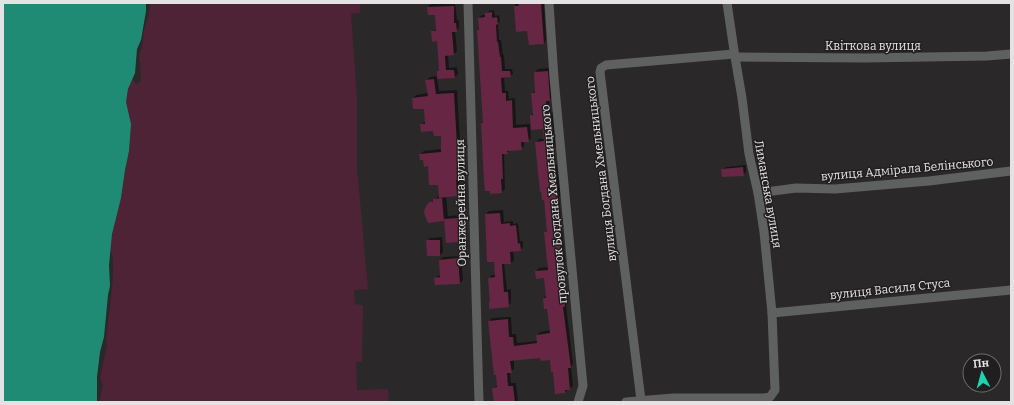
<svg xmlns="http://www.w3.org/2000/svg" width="1014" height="405" font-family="Bitter,serif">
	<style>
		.green { fill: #4d2335 }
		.water { fill: #208b74 }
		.shadow { fill: #0007 }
		.building { fill: #672643 }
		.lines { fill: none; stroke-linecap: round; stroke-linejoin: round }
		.minor { stroke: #5f6060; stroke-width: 9 }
		.labels { text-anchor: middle; stroke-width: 3; stroke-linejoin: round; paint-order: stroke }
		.street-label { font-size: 12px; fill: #e5e2e3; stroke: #211e1f }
	</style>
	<rect width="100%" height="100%" fill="#2b2829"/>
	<path class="green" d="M150 3H360V13L351 14 357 99V167L368 289 354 290 355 304 363 305 362 362H356L357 390 388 389 389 402H99L103 386 100 377 107 346 106 339 113 278V258L110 249 114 222 121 198 125 170 129 151 130 119 126 102 128 89 132 78 136 84 140 82 141 77 139 55 142 47 144 29 149 15Z"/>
	<path class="water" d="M3 3H146V11L141 40 137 49 135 73 128 89 126 102 131 124 129 151 125 170 121 198 112 234 109 265 110 286 108 295 104 337 100 352 97 377V402H3Z"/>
	<g class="shadow">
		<path d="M431 3H455L457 20H459V28L455 31 457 51 454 54 448 55 449 68 457 67 458 74 455 77 437 78 439 91 457 90 461 158 460 159 461 176 459 178 460 192 457 195 446 196 448 216 461 215V238L458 241 447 242 445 218 443 220 427 206 440 195 439 183 420 154 424 151 442 149V135L434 130 421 125 426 121 425 108 413 98 416 95 428 93 426 81 430 77 438 76V72L440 69 438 40 432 32 437 29 436 14 428 7Z"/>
		<path d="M516 3H544L546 40 544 43 527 30 517 31 515 4Z"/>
		<path d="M494 10 495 16 499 15 500 21 498 23 499 40H501L503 55H504L505 69H512L513 74 510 76 504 77 505 91H508L509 99 515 98 516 125 530 124 531 138 528 141H524V146L521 149 510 150 507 153H504L505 189 502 192 491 193 482 123 484 121 478 30 480 28 479 18 482 15H486L489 11Z"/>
		<path d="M550 68 553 96 549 100 551 113 554 112 558 146 553 149 554 164H557L561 195 559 197 565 261 562 264 564 287 565 293H567L568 303 566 305 573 364 571 366 573 386 565 392 554 370 551 359 541 357 514 360V369L510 372 511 383H516L518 402H495L493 388 498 385 489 322 492 318 511 317 512 334H516L517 343 537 341V335L540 332 550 330 548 308 544 298 547 295 545 277 536 271 539 268 548 267 545 233 548 230 536 143 539 139H545L544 127 531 115 534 112 532 94 536 90 535 72 538 69Z"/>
		<path d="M746 165V172L743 175 722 170 726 167Z"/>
		<path d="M503 210 504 222 513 221V224L518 223 520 241H523V247L520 250H513L514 260 511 263H504L507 290 511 289V303L508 306 491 301 489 278 492 275H496L486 214 489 211Z"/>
		<path d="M442 237 443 252 440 255 427 241 430 238Z"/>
		<path d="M461 256 463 280 460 283 435 279 438 276 441 275 440 260 443 257Z"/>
	</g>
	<g class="building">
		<path d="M518 3H541L544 44 529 45 527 31 516 32 514 6H519Z"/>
		<path d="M454 6V23H456L457 32H452L454 55 445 56 446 70H454L455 78 437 79V71H439L437 41 432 42 431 31H436L435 15H428L427 7Z"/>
		<path d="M492 12V18L497 17 498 24 496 25 497 42H498L500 57H501L502 71H510L511 77 501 78 502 93H506V101L512 100 513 128 527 127 529 142H521L522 150 507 151 508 154H502L503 179H501L502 193 490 194V191H485L484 182 481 123H483L477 30H479L478 18 485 17V13Z"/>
		<path d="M548 71 550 101H546L548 115H551L555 150H550L551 167H554L558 199H556L563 265H559V268L561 291 562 296H564L565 307H563L571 368H568L570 390H565V393L555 394 553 372H551L550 360 541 361 540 358 510 361 512 373H507L508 386H513L515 402H494L492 388 497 387 496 375H494L488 321 508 319 509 337H513L514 346 537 343 536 335 550 333 547 309H544L543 298H546L544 278 536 279 535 271 548 270 544 232H547L544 200H542L541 191 540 192 535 142 544 141 543 129 531 130 530 115H533L531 93H535L534 72Z"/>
		<path d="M434 79 436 94 454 93 458 162H457L458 180H456L457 196 439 198 438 185H429L428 166 424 167 423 160H420L419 154 441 152V136H434L433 131 421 132 420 124H425L424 109H413L412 98 428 96 425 80Z"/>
		<path d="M743 167 744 176 722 177 721 169Z"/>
		<path d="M442 198 444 221 428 223 424 213 425 208 429 202H433V199Z"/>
		<path d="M500 213 501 224 510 223V226L516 225 518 244 520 243 521 251 510 252 511 264H502L504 292H508L509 307 489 309V302H490L488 278 495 277 494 262H487L485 214Z"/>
		<path d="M458 218V242L446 243 444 219Z"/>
		<path d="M426 240H440V256H427Z"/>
		<path d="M458 258 460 284 435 285 434 278 440 277 439 260Z"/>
	</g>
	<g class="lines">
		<g class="minor">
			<path d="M468 3 479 402"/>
			<path d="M549 3 554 78 583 386 578 402"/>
			<path d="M735 57 865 58 987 56 1011 54"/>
			<path d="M758 193 796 188 835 189 929 181 1011 171"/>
			<path d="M772 313 1011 290"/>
			<path d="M641 400 600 72 601 68 606 65 734 54"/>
			<path d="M626 402 673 398H764L770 397 775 390 772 313 764 232 758 193 749 154 742 98 735 57 727 3"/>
		</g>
	</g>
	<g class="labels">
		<g class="street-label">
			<text x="873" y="50">Квіткова вулиця</text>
			<text transform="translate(601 169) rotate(-97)" y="4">вулиця Богдана Хмельницького</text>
			<text transform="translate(907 169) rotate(-5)" y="4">вулиця Адмірала Белінського</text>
			<text transform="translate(768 194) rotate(80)" y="4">Лиманська вулиця</text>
			<text transform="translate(461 203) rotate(-91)" y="4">Оранжерейна вулиця</text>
			<text transform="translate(554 204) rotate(-95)" y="4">провулок Богдана Хмельницького</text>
			<text transform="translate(890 289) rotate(-6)" y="4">вулиця Василя Стуса</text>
		</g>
	</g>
	<rect width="1014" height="405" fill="none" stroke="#e5e2e3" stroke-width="8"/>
	<g transform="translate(982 373) rotate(354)"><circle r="19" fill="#211e1f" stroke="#6f6c6d"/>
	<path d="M0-3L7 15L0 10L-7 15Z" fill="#1bd5b1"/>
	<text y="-6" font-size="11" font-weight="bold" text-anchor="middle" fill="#e5e2e3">Пн</text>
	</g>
</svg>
